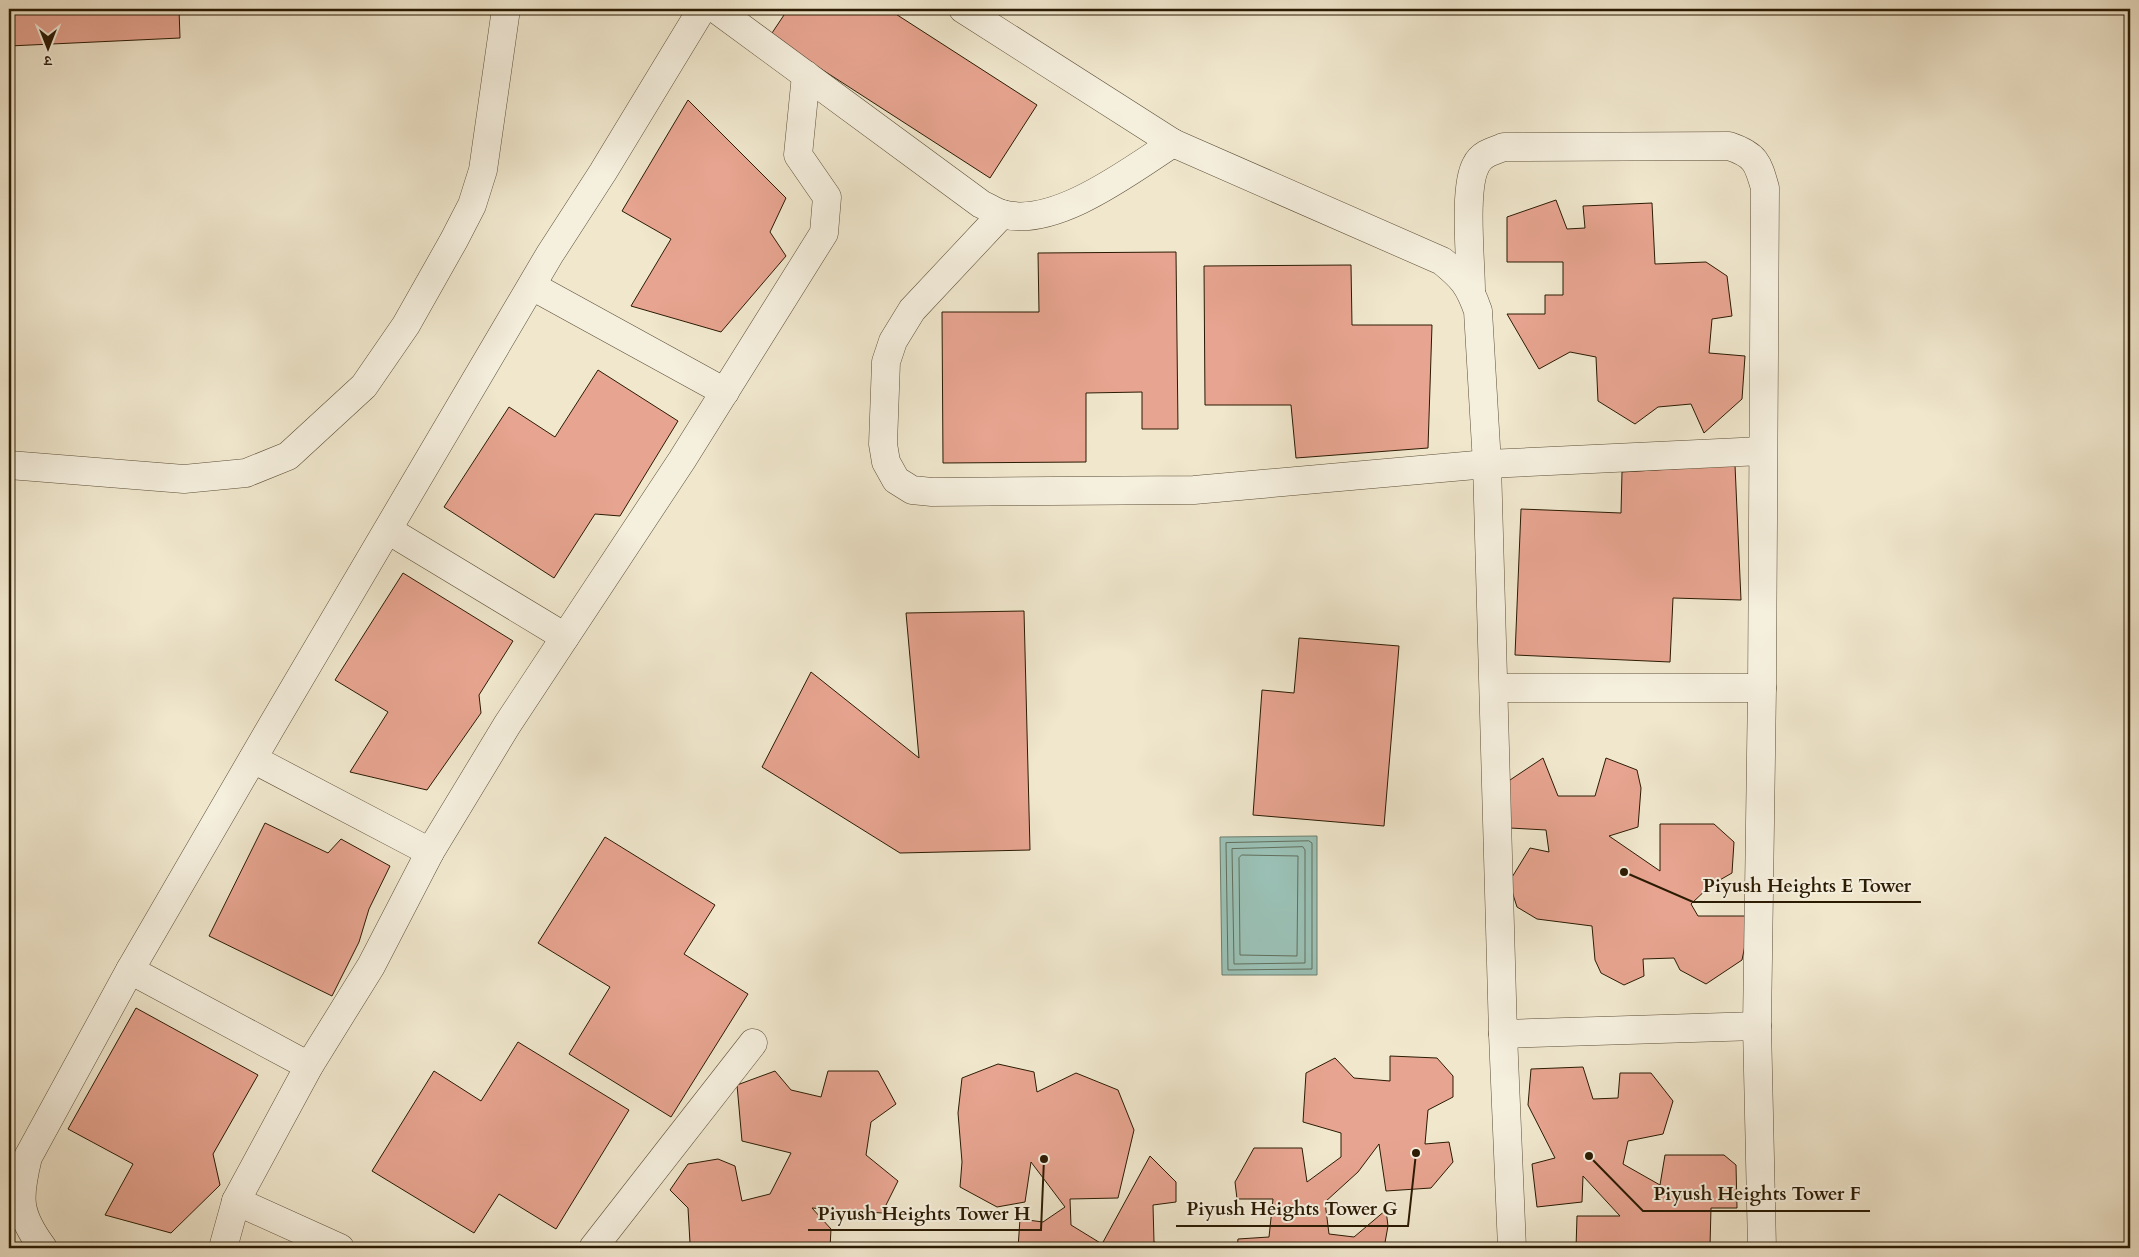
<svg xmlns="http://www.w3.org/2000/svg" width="2139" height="1257" font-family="Cardo,'Noto Serif Devanagari',serif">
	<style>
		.water { fill: #9ac0b5; stroke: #6e7e6e }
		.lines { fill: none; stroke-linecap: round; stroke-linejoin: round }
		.shore { stroke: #626e5c; stroke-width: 1 }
		.building { fill: #e7a490; stroke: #2b1b03 }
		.minor-casing { stroke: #5c4e36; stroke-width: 29 }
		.minor { stroke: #f5efde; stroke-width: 28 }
		.leader { fill: none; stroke: #2b1b03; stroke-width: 2 }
		.callout-dot { fill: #2b1b03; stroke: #f5efde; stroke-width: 2 }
		.callout-label { font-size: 19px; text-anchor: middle; font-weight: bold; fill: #2b1b03; stroke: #f5efde; stroke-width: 4; stroke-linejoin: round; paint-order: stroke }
	</style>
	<rect width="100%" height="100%" fill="#f0e7cd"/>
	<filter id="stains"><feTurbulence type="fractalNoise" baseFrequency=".004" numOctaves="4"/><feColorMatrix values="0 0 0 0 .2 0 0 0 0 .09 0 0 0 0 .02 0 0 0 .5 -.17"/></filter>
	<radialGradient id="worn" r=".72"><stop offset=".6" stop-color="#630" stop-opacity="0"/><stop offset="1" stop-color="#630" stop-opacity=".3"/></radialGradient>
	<path class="water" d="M1317 836V975H1222L1220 837Z"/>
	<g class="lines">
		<g class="shore">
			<path d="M1309 841 1312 843V969L1228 970 1226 843Z"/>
			<path d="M1303 847 1305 850V963L1234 964 1232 849Z"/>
			<path d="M1242 855 1298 856 1297 956 1240 955 1239 858Z"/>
		</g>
	</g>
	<g class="building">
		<path d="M9 9H179L180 38 9 46Z"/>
		<path d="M788 9H888L1037 105 990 178 770 36Z"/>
		<path d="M688 100 786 198 770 232 786 256 721 332 631 306 671 239 622 211Z"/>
		<path d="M1556 200 1567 229 1585 228 1583 206 1652 203 1655 264 1706 262 1727 276 1732 316 1712 319 1709 353 1745 356 1742 399 1704 433 1691 404 1658 407 1635 424 1598 401 1596 357 1570 352 1539 369 1507 314H1545V295H1563V262H1507V217Z"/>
		<path d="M1176 252 1178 429H1142V392L1086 393V462L943 463 942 312H1039L1038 253Z"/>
		<path d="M1351 265 1352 325H1432L1428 448 1296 458 1291 405H1205L1204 266Z"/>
		<path d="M598 370 678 421 620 516 595 514 554 578 444 507 509 407 555 437Z"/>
		<path d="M1735 465 1741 600 1673 598 1670 662 1515 655 1521 509 1621 513 1622 472Z"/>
		<path d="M403 573 513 641 479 695 481 713 427 790 350 772 388 712 335 680Z"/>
		<path d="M1024 611 1030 850 900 853 762 767 811 672 919 758 906 613Z"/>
		<path d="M1299 638 1399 646 1384 826 1253 815 1262 690 1294 693Z"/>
		<path d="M1543 758 1558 796H1595L1606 758 1637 770 1641 788 1638 827 1609 836 1660 871V824H1714L1734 842 1732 873 1711 885 1691 904 1698 916H1751L1742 960 1706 984 1680 970 1674 958 1643 959 1644 976 1624 985 1601 973 1595 960 1592 926 1537 919 1517 907 1509 882 1530 848 1549 852 1546 830 1510 828 1504 784Z"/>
		<path d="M265 823 328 853 341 839 390 866 369 909 359 942 332 996 209 936Z"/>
		<path d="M605 837 715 905 684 954 748 994 671 1117 569 1054 610 987 538 943Z"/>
		<path d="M136 1008 258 1075 213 1154 220 1185 171 1233 105 1215 133 1164 68 1129Z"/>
		<path d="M518 1042 629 1110 556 1229 499 1194 474 1233 372 1171 434 1071 481 1101Z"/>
		<path d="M1390 1056 1437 1058 1453 1076V1097L1428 1110 1425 1144 1449 1142 1453 1162 1431 1188 1386 1191 1379 1144 1358 1172 1325 1202 1329 1234 1354 1237 1386 1210 1388 1226 1384 1248H1305L1297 1245V1248H1237L1238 1239 1269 1237 1273 1199H1237L1235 1182 1254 1148H1302L1307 1182 1341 1157V1133L1303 1122 1306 1073 1335 1058 1354 1078 1390 1081Z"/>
		<path d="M998 1064 1034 1072 1037 1092 1076 1073 1118 1090 1134 1130 1118 1198 1070 1199 1071 1225 1102 1244 1150 1156 1176 1182V1202L1153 1205 1154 1242 1177 1248H1018L1020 1219 1043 1222 1065 1207 1031 1162 1025 1202 997 1207 960 1187 962 1162 958 1113 962 1078Z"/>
		<path d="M1583 1067 1593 1099 1618 1098 1620 1073H1651L1673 1101 1663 1134 1628 1141 1623 1164 1660 1185 1665 1155H1724L1736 1165 1737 1208H1711L1710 1246 1721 1248H1576L1577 1216H1620L1583 1176 1582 1202 1537 1207 1532 1164 1555 1158 1528 1105 1531 1069Z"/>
		<path d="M775 1071 791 1090 821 1097 828 1071H878L896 1104 871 1122 866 1155 898 1181 882 1213 812 1208 831 1229 830 1248H673L690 1243 688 1208 670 1190 688 1164 718 1159 735 1166 742 1201 770 1194 791 1153 742 1141 737 1085Z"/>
	</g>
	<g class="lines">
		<defs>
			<g id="minor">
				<path d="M716 9 981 204C988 207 995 212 1002 214 1055 229 1131 170 1173 143"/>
				<path d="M963 9 1173 143 1442 261C1463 278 1469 285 1478 311L1487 464 1503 1034 1512 1248"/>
				<path d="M1002 214 912 310 893 341 886 362 883 444 886 462 896 480 912 490 932 492 1194 490 1487 464 1762 451"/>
				<path d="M532 286 725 392"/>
				<path d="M1471 291C1471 262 1463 188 1476 165 1481 154 1493 151 1504 147L1729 146C1756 155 1758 163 1765 188L1762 688 1757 1026 1762 1248"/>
				<path d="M9 465 184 479 246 473 288 456 364 386 406 325 454 240 472 205 483 170 506 9"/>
				<path d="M388 530 565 637"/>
				<path d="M1494 688H1762"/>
				<path d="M253 759 430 852"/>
				<path d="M130 970 309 1066"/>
				<path d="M1503 1034 1757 1026"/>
				<path d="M236 1201 340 1248"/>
				<path d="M43 1248C17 1213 18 1198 28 1157L130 970 270 729 550 254 603 172 702 9"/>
				<path d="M223 1248 236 1201 309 1066 371 966 430 852 507 725 682 460 824 233 827 197 798 155 806 75"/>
				<path d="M593 1248 753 1043"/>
			</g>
		</defs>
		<use href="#minor" class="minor-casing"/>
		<use href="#minor" class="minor"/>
	</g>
	<path class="leader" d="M1624 872L1693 902H1921M1589 1156L1643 1211H1870M1416 1153L1408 1226H1176M1044 1159L1041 1230H808"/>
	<g class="callout-dot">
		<circle cx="1624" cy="872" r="5"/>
		<circle cx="1589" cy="1156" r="5"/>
		<circle cx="1416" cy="1153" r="5"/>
		<circle cx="1044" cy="1159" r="5"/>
	</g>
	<g class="callout-label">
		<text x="1807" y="892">Piyush Heights E Tower</text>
		<text x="1757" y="1200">Piyush Heights Tower F</text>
		<text x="1292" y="1215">Piyush Heights Tower G</text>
		<text x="924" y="1220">Piyush Heights Tower H</text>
	</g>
	<rect width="2139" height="1257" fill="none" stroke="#f0e7cd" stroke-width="30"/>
	<rect x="10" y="10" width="2119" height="1237" fill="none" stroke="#2b1b03" stroke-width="2.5"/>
	<rect x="15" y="15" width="2109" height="1227" fill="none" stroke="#2b1b03"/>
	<g transform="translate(48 48) rotate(180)" stroke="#f5efde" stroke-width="4" paint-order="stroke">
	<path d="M0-4L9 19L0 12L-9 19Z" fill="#2b1b03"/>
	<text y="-8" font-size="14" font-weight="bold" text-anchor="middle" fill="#2b1b03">उ</text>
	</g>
	<rect width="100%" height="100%" filter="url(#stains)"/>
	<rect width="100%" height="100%" fill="url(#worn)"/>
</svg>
